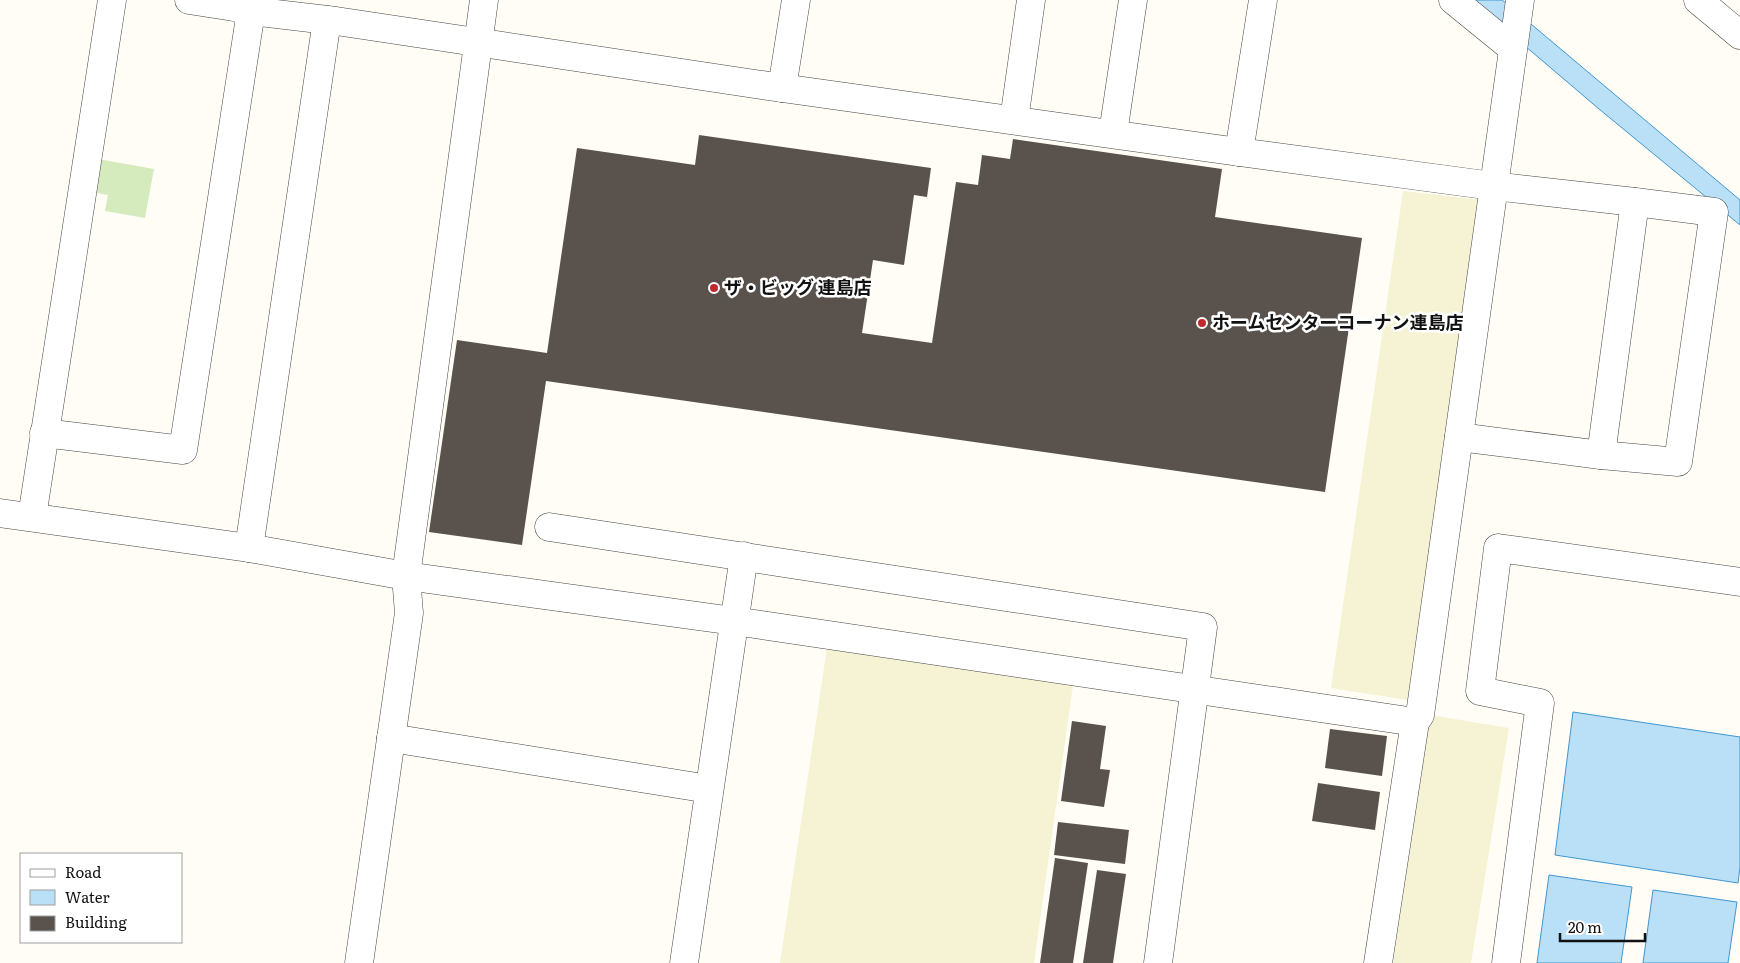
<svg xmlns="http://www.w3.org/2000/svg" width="1740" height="963" font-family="Literata,'Noto Sans JP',serif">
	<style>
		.farmland { fill: #f6f3d4 }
		.green { fill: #d5ebbd }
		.water { fill: #b9e0f7; stroke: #3f96cf }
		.building { fill: #5a524d }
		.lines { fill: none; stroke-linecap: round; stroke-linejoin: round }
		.minor-casing { stroke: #444; stroke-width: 29 }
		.minor { stroke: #fff; stroke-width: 28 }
		.poi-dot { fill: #c4262e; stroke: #fff; stroke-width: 2 }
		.labels { text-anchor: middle; stroke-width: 5; stroke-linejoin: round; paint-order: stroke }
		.poi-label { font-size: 18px; font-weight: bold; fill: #111; stroke: #fff; text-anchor: start }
	</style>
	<rect width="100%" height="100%" fill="#fffdf5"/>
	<g class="farmland">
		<path d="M1403 191 1483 200 1414 701 1331 688Z"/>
		<path d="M828 641 1074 678 1034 963H780Z"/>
		<path d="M1430 715 1509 728 1471 963H1393Z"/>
	</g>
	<path class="green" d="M98 159 154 169 145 218 105 211 108 195 91 192Z"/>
	<g class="water">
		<path d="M1471 0H1502L1506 3 1740 200V225L1599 109Z"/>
		<path d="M1573 712 1740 737V867L1738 883 1555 855Z"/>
		<path d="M1549 875 1632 887 1621 963H1537Z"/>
		<path d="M1653 890 1737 902 1728 963H1643Z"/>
	</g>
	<g class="building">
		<path d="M699 135 931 168 927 197 914 195 904 265 873 260 862 333 932 343 956 182 978 185 982 155 1010 159 1013 139 1222 169 1215 217 1362 238 1325 492 546 381 522 545 429 532 457 340 547 353 577 148 695 165Z"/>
		<path d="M1072 721 1106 726 1100 769 1110 770 1104 807 1061 801Z"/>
		<path d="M1330 729 1387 736 1382 776 1325 768Z"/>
		<path d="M1318 783 1380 792 1375 830 1312 821Z"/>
		<path d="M1058 822 1129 830 1125 864 1054 855Z"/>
		<path d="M1055 858 1088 863 1073 963H1040Z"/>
		<path d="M1097 870 1126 874 1113 963H1083Z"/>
	</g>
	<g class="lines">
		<defs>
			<g id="minor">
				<path d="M189 0 234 7 251 11 336 21 782 88 1239 152 1493 186 1635 202 1714 212 1678 462 1601 455 1459 437"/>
				<path d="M1453 0 1512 48"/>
				<path d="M1698 0 1740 35"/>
				<path d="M782 88 796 0"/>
				<path d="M1014 120 1031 0"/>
				<path d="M1113 133 1133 0"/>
				<path d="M1239 152 1263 0"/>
				<path d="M44 433 183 450 251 11"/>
				<path d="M1601 455 1635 202"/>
				<path d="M0 513 249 548 406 576 734 621 1415 722"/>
				<path d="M32 517 112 0"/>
				<path d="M549 527 1203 627 1158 963"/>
				<path d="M249 548 327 20"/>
				<path d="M391 738 709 789"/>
				<path d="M359 963 409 613 406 576 484 0"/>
				<path d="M684 963 744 556"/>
				<path d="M1378 963 1415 722 1420 715 1520 0"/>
				<path d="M1506 963 1540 703 1480 691 1498 548 1740 582"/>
			</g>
		</defs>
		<use href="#minor" class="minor-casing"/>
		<use href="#minor" class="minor"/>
	</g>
	<g class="poi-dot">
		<circle cx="714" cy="288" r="5"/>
		<circle cx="1202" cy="323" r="5"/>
	</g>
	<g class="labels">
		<g class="poi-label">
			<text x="724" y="294">ザ・ビッグ 連島店</text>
			<text x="1212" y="329">ホームセンターコーナン連島店</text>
		</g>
	</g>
	<rect x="20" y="853" width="162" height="90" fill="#ffffff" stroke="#a0a0a0"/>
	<rect x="30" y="869" width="25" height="8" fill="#ffffff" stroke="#a0a0a0"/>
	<text x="65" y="878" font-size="15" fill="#111111">Road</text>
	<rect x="30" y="890" width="25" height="15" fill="#b9e0f7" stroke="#a0a0a0"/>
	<text x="65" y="903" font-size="15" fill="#111111">Water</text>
	<rect x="30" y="916" width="25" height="15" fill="#5a524d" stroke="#a0a0a0"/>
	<text x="65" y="928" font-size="15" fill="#111111">Building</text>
	<path d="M1560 933v8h85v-8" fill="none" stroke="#111111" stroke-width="2.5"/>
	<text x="1568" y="933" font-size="15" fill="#111111" stroke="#ffffff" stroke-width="4" paint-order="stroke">20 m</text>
</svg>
